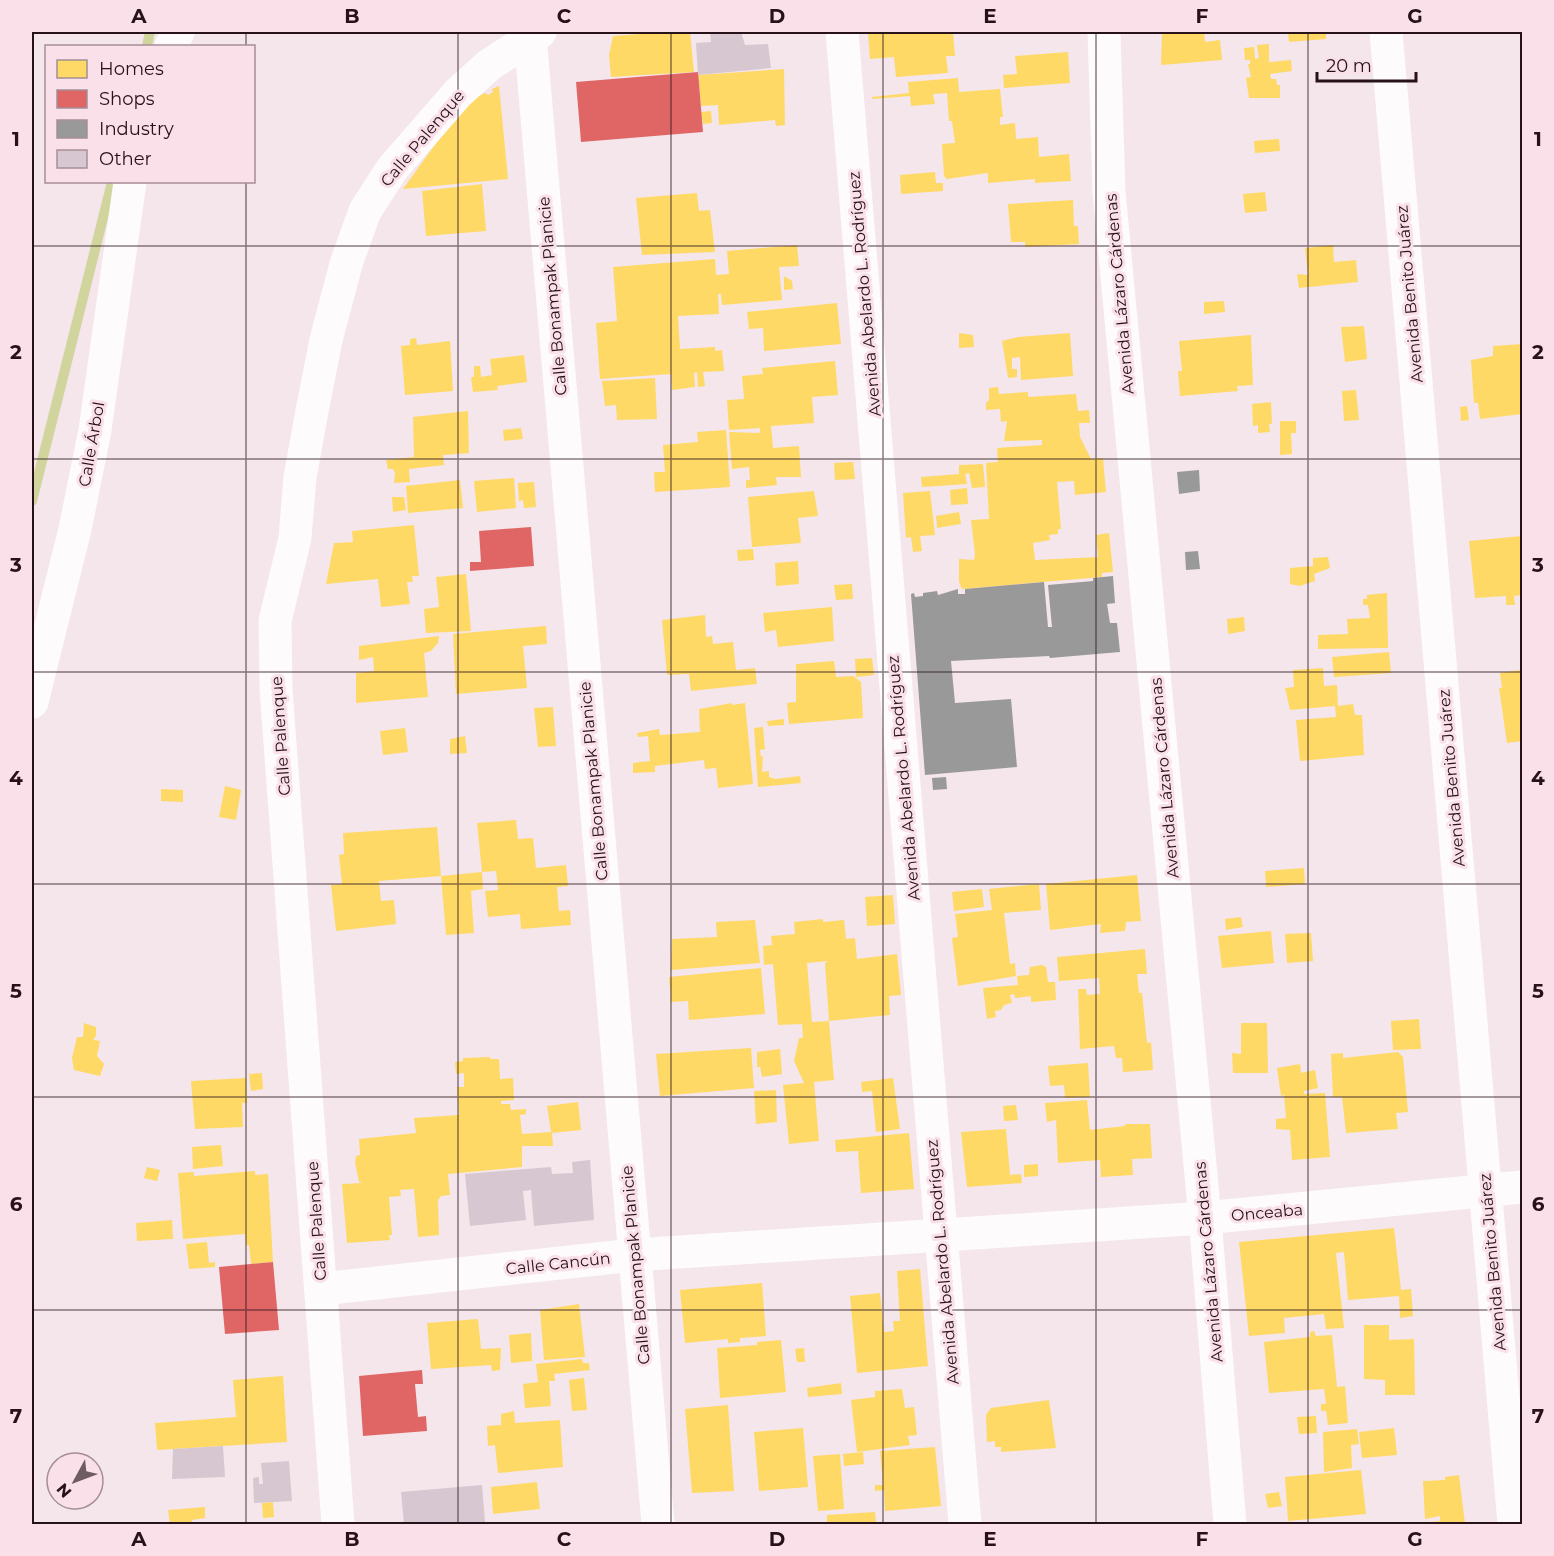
<svg xmlns="http://www.w3.org/2000/svg" width="1554" height="1556" font-family="Montserrat,sans-serif">
	<style>
		.homes { fill: #ffd966 }
		.shops { fill: #e06666 }
		.industry { fill: #999 }
		.lines { fill: none; stroke-linecap: round; stroke-linejoin: round }
		.stream { stroke: #d1d59d; stroke-width: 10 }
		.building { fill: #d7c7d1 }
		.street { stroke: #fdfbfc; stroke-width: 33 }
		.grid { fill: none; stroke: #28121a; stroke-width: 1.5; stroke-opacity: 0.55 }
		.labels { text-anchor: middle; stroke-width: 6; stroke-linejoin: round; paint-order: stroke }
		.street-label { font-size: 16px; fill: #28121a; stroke: #fae0e9 }
		.neatline { fill: none; stroke: #28121a; stroke-width: 2 }
		.grid-label { font-size: 20px; text-anchor: middle; font-weight: bold; fill: #28121a }
	</style>
	<rect width="100%" height="100%" fill="#f4e6eb"/>
	<g class="homes">
		<path d="M666 32 668 34 667 32H690L694 72 611 77 609 55 613 36Z"/>
		<path d="M868 32H953L955 56H946L948 73 896 77 894 57 870 59Z"/>
		<path d="M1162 32H1204L1205 42 1220 40 1222 60 1161 65Z"/>
		<path d="M1288 32H1326V39L1289 42Z"/>
		<path d="M1269 44V62L1291 60 1292 71 1270 74 1271 79H1276L1277 85H1280V98H1249L1246 78 1251 77 1248 64H1250V60H1245L1244 48 1254 47 1255 59 1259 58 1257 45Z"/>
		<path d="M1068 52 1070 83 1004 88 1003 75 1017 74 1015 56Z"/>
		<path d="M784 69 785 125 776 126 775 120 719 125 718 105 701 106 698 75Z"/>
		<path d="M958 78 959 92 1000 89 1003 117H1000V125L1015 123 1016 139 1038 137 1039 157 1069 154 1071 181 1035 183V179L988 183V173L947 179 944 176 942 144 955 143 952 121H949L947 93 933 94 935 104 911 106 910 96 872 99V97L909 93 908 82Z"/>
		<path d="M499 86 508 179 403 189 457 114 477 97 485 93 488 95 493 92 492 89Z"/>
		<path d="M711 111 712 123 703 124 701 112Z"/>
		<path d="M1279 139 1280 151 1255 153 1254 141Z"/>
		<path d="M935 172 936 183H943V191L901 194 900 175Z"/>
		<path d="M482 184 486 231 426 236 422 191Z"/>
		<path d="M1265 192 1267 211 1245 213 1243 194Z"/>
		<path d="M697 193 699 211 710 210 715 252 642 255 636 198Z"/>
		<path d="M1073 200 1074 226H1078L1079 244 1025 247V242H1011L1008 204Z"/>
		<path d="M797 245 799 266 779 267 782 300 722 305 721 294H718L719 314 678 316 680 349 715 347V351L722 350 724 371 703 372 705 386 698 387 697 372 694 373 695 387 672 390 671 374 600 379 596 323 617 321 613 267 715 259 716 275 729 274 727 251Z"/>
		<path d="M1333 245 1334 262 1356 260 1358 282 1299 288 1297 274 1308 275 1305 248Z"/>
		<path d="M784 276 792 281 793 289 784 290Z"/>
		<path d="M1224 301 1225 312 1204 314V302Z"/>
		<path d="M837 303 841 344 764 351 763 328 749 329 747 312Z"/>
		<path d="M1364 326 1367 359 1345 362 1341 327Z"/>
		<path d="M959 333 973 335 974 347 959 348Z"/>
		<path d="M1070 333 1073 376 1021 380 1020 357 1012 358V369H1017V377L1008 378 1002 341 1018 337Z"/>
		<path d="M1251 335 1253 385 1237 386 1238 391 1180 396 1178 371H1182L1179 341Z"/>
		<path d="M416 338 417 345 450 341 453 391 405 395 401 346 410 345V339Z"/>
		<path d="M1522 344V414L1480 419 1478 403H1474L1471 360 1493 356V346Z"/>
		<path d="M524 355 527 382 497 386 498 390 473 392 471 377H474V366H480L481 377 492 375 490 359Z"/>
		<path d="M835 361 838 395 812 397 814 423 771 426 773 448 799 446 801 477H776L777 485 746 488V480H750L749 467 732 469 729 432 760 433V428L729 430 727 400 744 399 742 376 763 374 762 368Z"/>
		<path d="M655 378 657 419 617 420 616 405 605 406 602 381Z"/>
		<path d="M998 387 999 394 1028 392V397L1076 394 1078 411 1089 410 1090 423H1079L1080 437 1091 459 1103 458 1106 492 1075 495 1074 481 1057 482 1061 529H1058V534L1049 535 1050 540 1033 543 1035 560 1098 557 1096 535 1109 533 1113 572 1102 573V577L962 589 959 582V559L974 560 975 554 971 520 989 519 986 463 998 462 997 448 1042 445V440L1004 441 1007 421 1001 422 1000 409 986 410V403L989 400V388Z"/>
		<path d="M1356 390 1359 420 1344 421 1342 391Z"/>
		<path d="M1271 402 1272 424H1269L1270 432 1258 433V425L1253 426 1252 404Z"/>
		<path d="M1467 406 1469 420 1461 421 1460 407Z"/>
		<path d="M468 411 469 453 443 455 444 465 409 469 410 482 394 483 395 473 393 469H388L386 460 414 457 413 417Z"/>
		<path d="M1280 421H1296V433H1291L1292 454 1280 455Z"/>
		<path d="M521 428 523 439 504 441 503 430Z"/>
		<path d="M726 430 730 487 655 492 654 472H665L663 445 698 442 697 432Z"/>
		<path d="M853 462 855 479 835 480 834 463Z"/>
		<path d="M983 464 985 487 972 488 969 473 965 474 967 484 922 487 921 477 959 474V465Z"/>
		<path d="M514 478 516 508 477 512 474 481Z"/>
		<path d="M460 480 463 508 408 513 406 486Z"/>
		<path d="M534 482 536 507 524 508 523 500 519 501 518 483Z"/>
		<path d="M967 488 968 504 951 505 950 490Z"/>
		<path d="M814 491 818 516 798 518 801 543 752 547 748 497Z"/>
		<path d="M930 491 935 535 920 536 922 551 913 552 911 537 906 538 903 493Z"/>
		<path d="M392 497H404L406 510 393 512Z"/>
		<path d="M959 512 961 524 937 528 936 516Z"/>
		<path d="M414 525 419 576H412L413 582H407L410 604 381 607 378 579 326 584 334 543 353 542 352 531Z"/>
		<path d="M1522 536V595L1514 596 1515 605H1506V596L1475 598 1469 541Z"/>
		<path d="M753 549 754 560 738 561 737 550Z"/>
		<path d="M1328 557 1330 568 1314 574 1315 581 1300 586 1290 584V568L1313 566V558Z"/>
		<path d="M798 561 799 584 776 586 775 563Z"/>
		<path d="M466 574 471 631 426 633 424 609 439 607 436 577Z"/>
		<path d="M852 584 853 599 836 600 834 585Z"/>
		<path d="M1387 593 1388 648 1318 649V635L1348 634 1347 619 1370 618 1368 605H1363V599H1367V595Z"/>
		<path d="M832 607 834 641 778 647 776 630 765 632 763 613Z"/>
		<path d="M705 615 706 637 712 636 713 644 733 642 736 670 755 668 757 684 691 691 689 674 667 675 662 620Z"/>
		<path d="M1244 617 1245 631 1228 634 1227 619Z"/>
		<path d="M546 626 547 644 523 646 527 688 456 694 453 634Z"/>
		<path d="M439 636 438 643 431 651 424 653 428 697 356 703V673L374 671 373 657 359 660V646Z"/>
		<path d="M1389 652 1391 673 1334 677 1332 657Z"/>
		<path d="M872 658 874 675 856 677 855 659Z"/>
		<path d="M834 661 836 677 853 676 861 682 863 718 789 724 787 703 796 702V664Z"/>
		<path d="M1323 668 1324 686 1337 685 1338 706 1353 704 1355 715H1362L1364 755 1300 761 1296 720 1336 717 1335 706 1290 710 1285 688 1294 687 1293 670Z"/>
		<path d="M1522 670V741L1507 743 1499 688H1502L1500 673Z"/>
		<path d="M732 703V705L745 703 753 784 718 788 716 768 705 769 704 760 655 766V772L633 773V763L650 761 648 736 638 737 637 733 659 729 660 735 700 732 699 709Z"/>
		<path d="M553 707 556 746 538 747 534 708Z"/>
		<path d="M784 719V725L768 726 767 721Z"/>
		<path d="M763 727 765 749 760 750 761 757 763 756 762 772 769 771V777L775 779 800 776 801 783 758 787 754 728Z"/>
		<path d="M405 728 408 752 383 755 380 731Z"/>
		<path d="M465 736 467 753 450 754V739Z"/>
		<path d="M225 786 241 790 236 820 219 817Z"/>
		<path d="M161 789 183 790V802L161 801Z"/>
		<path d="M516 820 518 839 533 838 536 868 566 865 568 886 557 887 559 911 570 910 571 925 521 929 520 914 488 917 485 891 498 890 496 871 482 872 477 823Z"/>
		<path d="M437 827 441 876 379 881 381 901 394 900 396 924 336 931 331 885 342 884 339 855 344 854 343 833Z"/>
		<path d="M1304 868 1305 884 1266 887 1265 871Z"/>
		<path d="M482 872 483 889 471 891 474 933 446 935 441 876Z"/>
		<path d="M1137 875 1141 921 1126 922 1125 931 1100 933 1101 924 1050 930 1046 884Z"/>
		<path d="M1039 884 1041 910 1004 913 1010 964 1015 963 1016 976 958 986 952 938 958 937 955 914 992 910 989 889Z"/>
		<path d="M982 889 984 907 954 911 952 892Z"/>
		<path d="M893 895 895 924 867 926 865 897Z"/>
		<path d="M1241 917 1243 927 1226 930 1225 919Z"/>
		<path d="M823 919V922L844 920 846 939 855 938 857 959 897 954 901 995 889 996 890 1015 829 1021 825 963 828 961 807 963 812 1022 829 1021 834 1080 814 1082 819 1141 789 1144 783 1085 804 1083 794 1061 799 1038H803L802 1024 778 1025 773 964 764 965 763 946 772 945 771 936 795 934 794 922Z"/>
		<path d="M755 920 760 963 671 970 672 939 717 937 716 922Z"/>
		<path d="M1271 931 1274 963 1222 968 1218 936Z"/>
		<path d="M1311 933 1313 961 1287 963 1285 934Z"/>
		<path d="M1145 949 1147 974H1137L1139 993H1142L1147 1043 1151 1042 1153 1070 1123 1072 1122 1058H1116L1114 1046 1080 1049 1078 989H1086L1087 995 1100 994 1099 978 1059 981 1057 957Z"/>
		<path d="M1042 965 1046 967 1048 982H1055L1056 1000 1031 1002V996L1015 998 1014 994 1010 995 1012 1003 1004 1005 1001 1010 995 1011 996 1017 987 1019 983 988 1018 985 1017 976 1029 975 1030 967Z"/>
		<path d="M761 968 765 1014 689 1020 688 1001 671 1002 669 977Z"/>
		<path d="M1419 1019 1421 1049 1393 1050 1391 1021Z"/>
		<path d="M84 1023 96 1027V1036L93 1040 100 1041 97 1056 104 1064 100 1076 74 1070 72 1058 77 1037H83Z"/>
		<path d="M1241 1023H1267L1268 1073H1233L1232 1053 1241 1054Z"/>
		<path d="M751 1048 754 1088 660 1096 656 1054Z"/>
		<path d="M780 1049 782 1074 762 1077 760 1067H757V1052Z"/>
		<path d="M1398 1052 1403 1057 1408 1112 1396 1113 1398 1129 1346 1133 1342 1097H1333L1331 1054 1343 1053V1058Z"/>
		<path d="M490 1057V1059H499L500 1079 513 1078 514 1100 501 1101V1104H510L511 1110 526 1109V1114L520 1115 522 1134 551 1132 547 1106 578 1102 581 1130 552 1133 553 1146H522V1167L448 1174 450 1195 441 1196 438 1200 439 1235 418 1237 414 1189 400 1190 401 1196 389 1197 392 1235H389L390 1240 347 1243 342 1184 363 1183 359 1182 355 1163 356 1156 360 1155 359 1139 416 1133 414 1118 459 1115 457 1087H464V1073L456 1074 455 1062 463 1061V1058Z"/>
		<path d="M1088 1063 1090 1097 1065 1098 1064 1085 1050 1086 1048 1066Z"/>
		<path d="M1300 1064 1301 1073 1315 1070 1318 1088 1304 1091V1094L1325 1093 1330 1157 1292 1160 1290 1130 1276 1129V1119L1286 1118 1284 1095 1281 1096 1277 1068Z"/>
		<path d="M262 1073 263 1089 251 1091 249 1074Z"/>
		<path d="M246 1078 247 1103H242L243 1127 195 1129 191 1081Z"/>
		<path d="M893 1078 900 1129 876 1132 872 1091 862 1092 861 1082Z"/>
		<path d="M776 1090 777 1122 756 1124 754 1091Z"/>
		<path d="M1087 1100 1090 1130 1125 1126V1124H1150L1152 1158 1132 1159 1133 1175 1101 1177 1100 1160 1058 1163 1056 1120 1047 1122 1045 1103Z"/>
		<path d="M1016 1105 1018 1120 1004 1121 1003 1106Z"/>
		<path d="M1006 1129 1010 1175 1021 1174 1022 1183 967 1187 961 1132Z"/>
		<path d="M909 1133 914 1189 861 1193 858 1151 836 1152 835 1140Z"/>
		<path d="M221 1145 223 1166 193 1169 192 1147Z"/>
		<path d="M1038 1164V1176L1024 1177V1165Z"/>
		<path d="M147 1167 160 1170 157 1181 144 1178Z"/>
		<path d="M255 1171V1175L268 1174 273 1262 251 1264 249 1245H246L245 1234 183 1239 178 1173 194 1172V1176Z"/>
		<path d="M172 1220 173 1239 137 1241 136 1223Z"/>
		<path d="M1394 1228 1401 1290 1411 1289 1413 1316 1400 1318 1399 1296 1348 1300 1344 1252 1336 1253 1344 1328 1326 1329 1324 1314 1284 1318 1285 1333 1249 1336 1239 1242Z"/>
		<path d="M207 1242 209 1263 215 1262V1267L189 1269 186 1244Z"/>
		<path d="M920 1269 928 1366 857 1373 850 1296 880 1293 884 1332 894 1331 893 1321H900L897 1271Z"/>
		<path d="M762 1283 766 1336 740 1338V1342L728 1343V1339L685 1343 680 1290Z"/>
		<path d="M579 1304 585 1357 544 1360 540 1310Z"/>
		<path d="M478 1319 481 1349 501 1348 500 1370 492 1371 491 1365 431 1369 427 1323Z"/>
		<path d="M1364 1325H1389V1340L1414 1339 1415 1395H1385V1380L1364 1379Z"/>
		<path d="M1314 1331 1316 1336 1332 1335 1337 1387 1345 1386 1348 1423 1328 1425 1326 1411H1321V1404H1326L1324 1389 1269 1393 1264 1342 1310 1337V1332Z"/>
		<path d="M531 1333 532 1361 511 1363 509 1335Z"/>
		<path d="M781 1340 786 1392 720 1398 717 1348 757 1345V1342Z"/>
		<path d="M804 1348 805 1362H797L795 1349Z"/>
		<path d="M582 1359 583 1363H589L590 1370 554 1374 555 1381H549L551 1406 525 1408 523 1384 538 1382 536 1364Z"/>
		<path d="M283 1376 287 1442 157 1450 155 1423 236 1417 233 1380Z"/>
		<path d="M584 1378 587 1410 572 1411 569 1380Z"/>
		<path d="M841 1383 842 1394 808 1397 807 1388Z"/>
		<path d="M902 1389 905 1408 914 1407 917 1435 908 1436 910 1445 857 1452 851 1400 875 1397V1391Z"/>
		<path d="M1049 1400 1056 1448 1001 1452V1447H995V1441L987 1442 986 1415 991 1408Z"/>
		<path d="M728 1405 734 1491 692 1493 685 1409Z"/>
		<path d="M514 1411 515 1423 560 1420 563 1467 498 1473 495 1445 488 1446 487 1426 501 1425V1414Z"/>
		<path d="M1316 1416 1317 1433 1299 1434 1297 1417Z"/>
		<path d="M803 1428 808 1487 759 1491 754 1432Z"/>
		<path d="M1394 1428 1397 1455 1362 1458 1359 1432Z"/>
		<path d="M1357 1429 1359 1444 1351 1445 1352 1468 1324 1472 1323 1432Z"/>
		<path d="M935 1447 941 1506 885 1511 884 1490 875 1491V1485H883L880 1451Z"/>
		<path d="M863 1452 864 1464 844 1466 843 1454Z"/>
		<path d="M840 1454 844 1509 818 1511 813 1456Z"/>
		<path d="M1361 1470 1366 1514 1288 1521 1285 1477Z"/>
		<path d="M1459 1475 1465 1524H1410L1440 1521V1516L1425 1519 1423 1481 1445 1480V1477Z"/>
		<path d="M537 1482 540 1509 493 1514 491 1487Z"/>
		<path d="M1279 1492 1282 1506 1268 1508 1265 1494Z"/>
		<path d="M273 1502 274 1517 263 1518 262 1503Z"/>
		<path d="M205 1507V1518L192 1520V1524H170L168 1510Z"/>
		<path d="M875 1512 876 1524H827V1515Z"/>
	</g>
	<g class="shops">
		<path d="M698 72 703 132 581 142 576 82Z"/>
		<path d="M531 527 534 566 470 571V562H481L479 531Z"/>
		<path d="M273 1262 279 1330 225 1334 219 1267Z"/>
		<path d="M422 1370 423 1384H415L418 1417 426 1416 427 1431 363 1436 359 1376Z"/>
	</g>
	<g class="industry">
		<path d="M1199 470 1200 491 1179 494 1177 472Z"/>
		<path d="M1198 551 1200 569 1186 570 1185 552Z"/>
		<path d="M1113 576 1115 603 1107 604 1110 623H1117L1120 652 1050 658 1049 656 951 661 955 703 1011 699 1017 767 925 775 911 594 914 593 915 597 923 596V593L937 591 938 595 958 589V594H965V589L1044 582 1048 627H1052L1048 585 1093 581V578Z"/>
		<path d="M946 777 947 789 933 790 932 778Z"/>
	</g>
	<g class="lines">
		<g class="stream">
			<path d="M147 46 150 32"/>
			<path d="M32 501 112 182"/>
		</g>
	</g>
	<g class="building">
		<path d="M710 32H741L745 45 768 44 771 68 698 75 696 43 711 42Z"/>
		<path d="M590 1160 594 1220 534 1226 531 1190 523 1191 526 1220 470 1226 465 1174 551 1167 552 1174 573 1173 572 1162Z"/>
		<path d="M223 1446 225 1477 172 1479 173 1449Z"/>
		<path d="M289 1461 292 1501 254 1503 253 1478 259 1477V1484H263L261 1463Z"/>
		<path d="M482 1485 485 1522 404 1524 401 1492Z"/>
	</g>
	<g class="lines">
		<g class="street">
			<path d="M842 32 965 1524"/>
			<path d="M1104 32 1109 191 1205 1218 1230 1524"/>
			<path d="M1386 32 1514 1524"/>
			<path d="M530 36 658 1524"/>
			<path d="M171 46 178 32"/>
			<path d="M32 702 75 529 95 430 130 182"/>
			<path d="M321 1289 634 1255 1205 1218 1522 1187"/>
			<path d="M338 1524 276 689 275 621 295 538 300 477 312 411 326 340 346 264 365 211 392 169 458 93 489 65 540 32"/>
		</g>
	</g>
	<path class="grid" d="M246 32V46M458 32V1524M671 32V1524M883 32V1524M1096 32V1524M1308 32V1524M246 182V1524M32 246H1522M32 459H1522M32 672H1522M32 884H1522M32 1097H1522M32 1310H1522"/>
	<g class="labels">
		<g class="street-label">
			<text transform="translate(422 138) rotate(-50)" y="6">Calle Palenque</text>
			<text transform="translate(864 294) rotate(-95)" y="6">Avenida Abelardo L. Rodríguez</text>
			<text transform="translate(1119 294) rotate(-95)" y="6">Avenida Lázaro Cárdenas</text>
			<text transform="translate(1409 294) rotate(-95)" y="6">Avenida Benito Juárez</text>
			<text transform="translate(552 296) rotate(-95)" y="6">Calle Bonampak Planicie</text>
			<text transform="translate(91 444) rotate(-80)" y="6">Calle Árbol</text>
			<text transform="translate(280 736) rotate(-94)" y="6">Calle Palenque</text>
			<text transform="translate(903 778) rotate(-95)" y="6">Avenida Abelardo L. Rodríguez</text>
			<text transform="translate(1164 778) rotate(-95)" y="6">Avenida Lázaro Cárdenas</text>
			<text transform="translate(1451 778) rotate(-95)" y="6">Avenida Benito Juárez</text>
			<text transform="translate(593 781) rotate(-95)" y="6">Calle Bonampak Planicie</text>
			<text transform="translate(1267 1212) rotate(-5)" y="6">Onceaba</text>
			<text transform="translate(316 1221) rotate(-94)" y="6">Calle Palenque</text>
			<text transform="translate(942 1262) rotate(-95)" y="6">Avenida Abelardo L. Rodríguez</text>
			<text transform="translate(1208 1262) rotate(-95)" y="6">Avenida Lázaro Cárdenas</text>
			<text transform="translate(1492 1262) rotate(-95)" y="6">Avenida Benito Juárez</text>
			<text transform="translate(558 1263) rotate(-6)" y="6">Calle Cancún</text>
			<text transform="translate(635 1265) rotate(-95)" y="6">Calle Bonampak Planicie</text>
		</g>
	</g>
	<rect width="1554" height="1556" fill="none" stroke="#fae0e9" stroke-width="66"/>
	<rect x="45" y="45" width="210" height="138" fill="#fae0e9" stroke="#a68e96" stroke-width="1.5"/>
	<rect x="57" y="60" width="30" height="18" fill="#ffd966" stroke="#a68e96" stroke-width="1.5"/>
	<text x="99" y="75" font-size="18" fill="#28121a">Homes</text>
	<rect x="57" y="90" width="30" height="18" fill="#e06666" stroke="#a68e96" stroke-width="1.5"/>
	<text x="99" y="105" font-size="18" fill="#28121a">Shops</text>
	<rect x="57" y="120" width="30" height="18" fill="#999999" stroke="#a68e96" stroke-width="1.5"/>
	<text x="99" y="135" font-size="18" fill="#28121a">Industry</text>
	<rect x="57" y="150" width="30" height="18" fill="#d7c7d1" stroke="#a68e96" stroke-width="1.5"/>
	<text x="99" y="165" font-size="18" fill="#28121a">Other</text>
	<g transform="translate(75 1481) rotate(229)"><circle r="28" fill="#fae0e9" stroke="#a68e96" stroke-width="1.5"/>
	<path d="M0-4.5L10 22L0 15L-10 22Z" fill="#6f5c63"/>
	<text y="-9" font-size="16" font-weight="bold" text-anchor="middle" fill="#28121a">N</text>
	</g>
	<path d="M1317 72v9h99v-9" fill="none" stroke="#28121a" stroke-width="3"/>
	<text x="1326" y="72" font-size="18" fill="#28121a" stroke="#fae0e9" stroke-width="4.5" paint-order="stroke">20 m</text>
	<rect x="33" y="33" width="1488" height="1490" class="neatline"/>
	<g class="grid-label">
		<text x="139" y="23">A</text>
		<text x="352" y="23">B</text>
		<text x="564" y="23">C</text>
		<text x="777" y="23">D</text>
		<text x="990" y="23">E</text>
		<text x="1202" y="23">F</text>
		<text x="1415" y="23">G</text>
		<text x="16" y="146">1</text>
		<text x="1538" y="146">1</text>
		<text x="16" y="359">2</text>
		<text x="1538" y="359">2</text>
		<text x="16" y="572">3</text>
		<text x="1538" y="572">3</text>
		<text x="16" y="785">4</text>
		<text x="1538" y="785">4</text>
		<text x="16" y="998">5</text>
		<text x="1538" y="998">5</text>
		<text x="16" y="1211">6</text>
		<text x="1538" y="1211">6</text>
		<text x="16" y="1423">7</text>
		<text x="1538" y="1423">7</text>
		<text x="139" y="1546">A</text>
		<text x="352" y="1546">B</text>
		<text x="564" y="1546">C</text>
		<text x="777" y="1546">D</text>
		<text x="990" y="1546">E</text>
		<text x="1202" y="1546">F</text>
		<text x="1415" y="1546">G</text>
	</g>
</svg>
